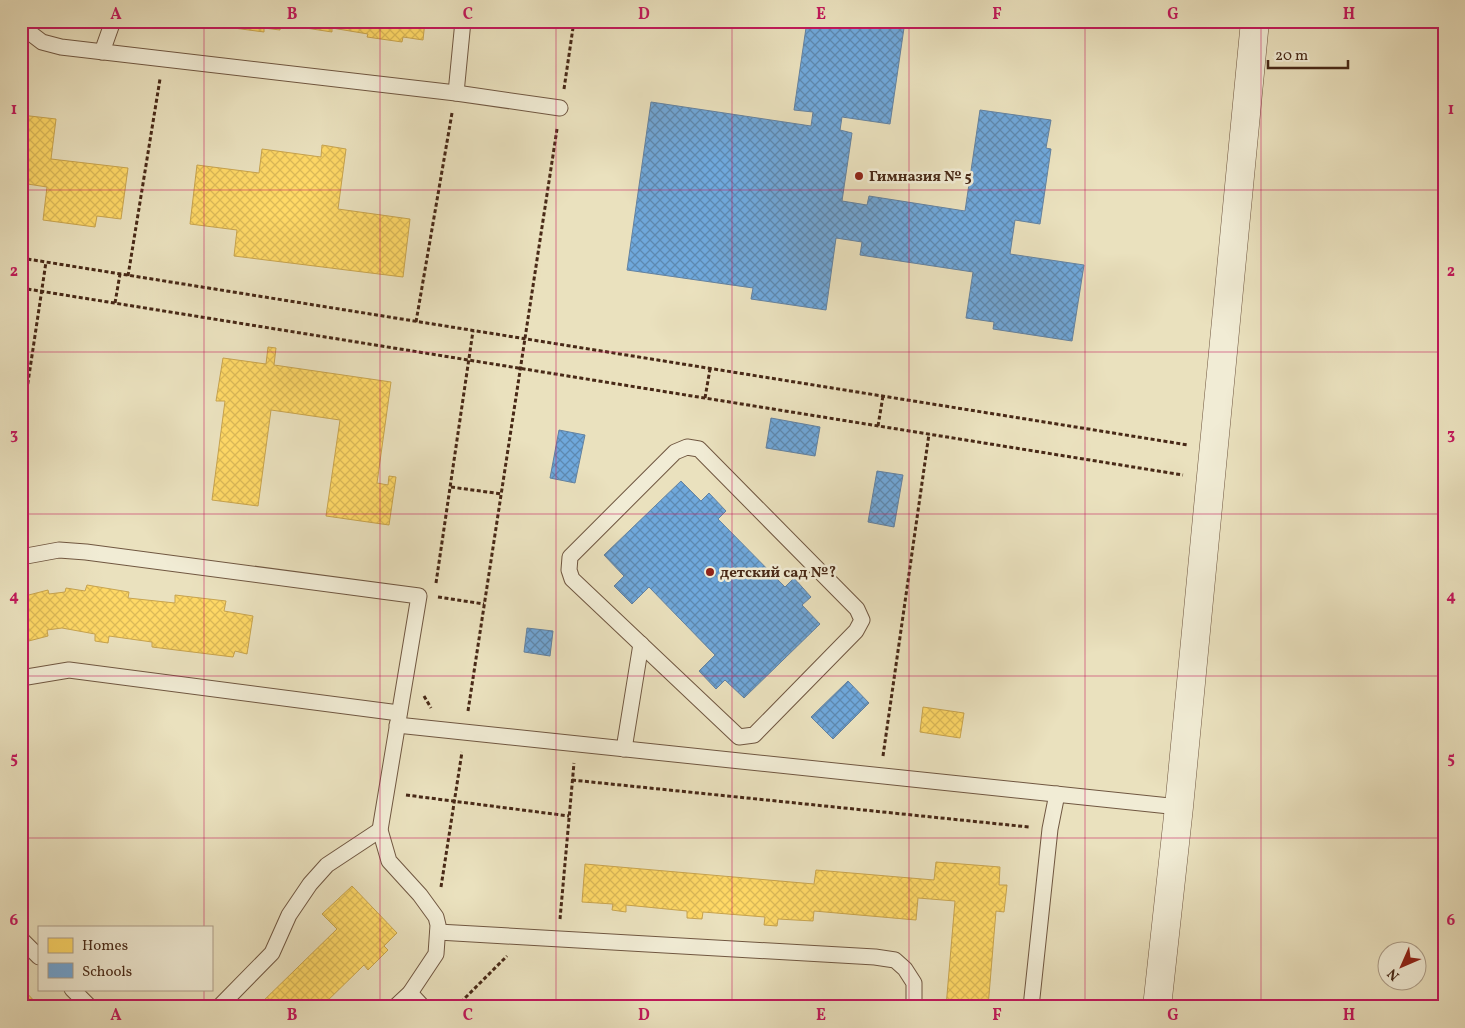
<svg xmlns="http://www.w3.org/2000/svg" width="1465" height="1028" font-family="Vollkorn,serif">
	<style>
		.homes { fill: url(#homes-cross-hatch); stroke: #c8a44e }
		.schools { fill: url(#schools-cross-hatch); stroke: #6382a1 }
		.lines { fill: none; stroke-linecap: round; stroke-linejoin: round }
		.service-casing { stroke: #705741; stroke-width: 17 }
		.minor-casing { stroke: #705741; stroke-width: 29 }
		.path { stroke: #482917; stroke-width: 3; stroke-dasharray: 4 2.5; stroke-linecap: butt }
		.service { stroke: #f1ecd5; stroke-width: 15 }
		.minor { stroke: #f1ecd5; stroke-width: 28 }
		.grid { fill: none; stroke: #c2185b; stroke-width: 1; stroke-opacity: 0.55 }
		.poi-dot { fill: #8f2418; stroke: #f1ecd5; stroke-width: 2 }
		.labels { text-anchor: middle; stroke-width: 5; stroke-linejoin: round; paint-order: stroke }
		.poi-label { font-size: 15px; font-weight: bold; fill: #482917; stroke: #f1ecd5; text-anchor: start }
		.neatline { fill: none; stroke: #c2185b; stroke-width: 2 }
		.grid-label { font-size: 16px; text-anchor: middle; font-weight: bold; fill: #c2185b }
	</style>
	<defs>
		<pattern id="homes-cross-hatch" width="8" height="8" patternUnits="userSpaceOnUse" patternTransform="scale(1.25)"><rect width="8" height="8" fill="#ffd966"/><path d="M0 0l8 8M0 8l8-8" fill="none" stroke="#dcba58"/></pattern>
		<pattern id="schools-cross-hatch" width="8" height="8" patternUnits="userSpaceOnUse" patternTransform="scale(1.25)"><rect width="8" height="8" fill="#6fa8dc"/><path d="M0 0l8 8M0 8l8-8" fill="none" stroke="#5d89b1"/></pattern>
	</defs>
	<rect width="100%" height="100%" fill="#eae1be"/>
	<filter id="stains"><feTurbulence type="fractalNoise" baseFrequency=".004" numOctaves="4"/><feColorMatrix values="0 0 0 0 .2 0 0 0 0 .09 0 0 0 0 .02 0 0 0 .5 -.17"/></filter>
	<radialGradient id="worn" r=".72"><stop offset=".6" stop-color="#630" stop-opacity="0"/><stop offset="1" stop-color="#630" stop-opacity=".3"/></radialGradient>
	<g class="homes">
		<path d="M211 21H282L280 30 264 28V32L226 27 227 24Z"/>
		<path d="M290 21H425L423 40 403 37 402 42 367 37 368 34 332 28V32L299 27V23Z"/>
		<path d="M21 115 56 119 51 159 128 168 121 219 97 216 95 227 43 220 47 187 21 183Z"/>
		<path d="M322 145 346 149 338 209 410 219 403 277 234 256 237 230 190 224 197 165 259 173 262 149 321 157Z"/>
		<path d="M268 347 276 348 274 365 391 382 377 483 388 485 389 476 396 477 389 525 326 516 340 420 271 410 258 506 212 500 225 401H216L223 358 266 364Z"/>
		<path d="M87 585 129 592 128 598 175 603V595L226 601 224 611 253 616 247 654 235 651 233 657 152 647V642L109 636 108 643 95 641V634L62 628 47 630 48 636 21 643V597L48 590 49 594 65 592 66 588 85 591Z"/>
		<path d="M923 707 964 713 960 738 920 732Z"/>
		<path d="M936 862 1000 867 999 885H1007L1004 912 996 911 988 1007H946L955 901 918 898 916 920 814 911 813 921 778 919 777 926 764 925 765 917 703 912 702 919 687 918V911L626 905V912L612 910 613 904 582 902 585 864 814 884 816 870 934 880Z"/>
		<path d="M352 886 397 933 384 946 388 950 368 970 364 965 321 1007H257L337 929 322 914Z"/>
		<path d="M21 987 40 1007H21Z"/>
	</g>
	<g class="schools">
		<path d="M807 21H905L890 124 842 117 840 130 852 133 842 201 867 205 869 196 965 211 980 110 1051 120 1046 148 1051 149 1040 224 1015 220 1010 254 1084 265 1072 341 993 329 994 322 966 318 973 272 860 255 862 242 836 238 826 310 751 299 753 288 627 270 651 102 811 126 813 112 794 110Z"/>
		<path d="M771 418 820 427 815 456 766 448Z"/>
		<path d="M559 430 585 435 575 483 550 478Z"/>
		<path d="M877 471 903 475 894 527 868 522Z"/>
		<path d="M681 481 701 501 709 493 726 511 718 519 785 587 794 578 811 597 802 605 820 624 744 698 725 680 716 689 699 671 715 655 649 587 632 604 614 586 624 576 604 555Z"/>
		<path d="M527 628 553 631 550 656 524 652Z"/>
		<path d="M848 681 869 703 833 739 811 717Z"/>
	</g>
	<g class="lines">
		<defs>
			<g id="service">
				<path d="M21 26 42 42 61 47 456 93 560 108"/>
				<path d="M102 52 113 21"/>
				<path d="M456 93 463 21"/>
				<path d="M687 447 699 449 857 609 862 620 856 631 754 735 739 737 572 579 569 570 570 557 675 452Z"/>
				<path d="M21 557 59 550 86 552 419 596 380 830 389 861 420 895 436 917 438 925 436 954 410 993 395 1007"/>
				<path d="M21 678 69 670 399 713"/>
				<path d="M397 725 1179 807"/>
				<path d="M624 749 641 644"/>
				<path d="M438 932 875 957 895 960 905 969 914 983V1007"/>
				<path d="M21 939 39 957"/>
				<path d="M72 989 90 1007"/>
				<path d="M410 993 423 1007"/>
				<path d="M219 1007 272 953 289 915 310 884 327 865 380 830"/>
				<path d="M1031 1007 1050 829 1057 794"/>
			</g>
			<path id="minor" d="M1157 1007 1179 807 1255 21"/>
		</defs>
		<use href="#service" class="service-casing"/>
		<use href="#minor" class="minor-casing"/>
		<g class="path">
			<path d="M564 89 574 21"/>
			<path d="M21 258 1188 445"/>
			<path d="M128 276 160 79"/>
			<path d="M21 288 1183 475"/>
			<path d="M115 303 120 274"/>
			<path d="M416 322 452 113"/>
			<path d="M705 398 710 369"/>
			<path d="M878 426 883 396"/>
			<path d="M21 429 46 262"/>
			<path d="M451 487 502 494"/>
			<path d="M436 583 473 331"/>
			<path d="M438 597 484 604"/>
			<path d="M424 696 431 708"/>
			<path d="M468 711 557 129"/>
			<path d="M883 756 929 434"/>
			<path d="M572 780 1029 827"/>
			<path d="M406 795 569 816"/>
			<path d="M441 887 462 752"/>
			<path d="M560 919 574 763"/>
			<path d="M456 1007 507 956"/>
		</g>
		<use href="#service" class="service"/>
		<use href="#minor" class="minor"/>
	</g>
	<path class="grid" d="M204 21V927M380 21V1007M556 21V1007M732 21V1007M909 21V1007M1085 21V1007M1261 21V1007M21 190H1444M21 352H1444M21 514H1444M21 676H1444M21 838H1444M204 989V1007"/>
	<g class="poi-dot">
		<circle cx="859" cy="176" r="5"/>
		<circle cx="710" cy="572" r="5"/>
	</g>
	<g class="labels">
		<g class="poi-label">
			<text x="869" y="181">Гимназия № 5</text>
			<text x="720" y="577">детский сад №?</text>
		</g>
	</g>
	<rect width="1465" height="1028" fill="none" stroke="#eae1be" stroke-width="55"/>
	<rect x="38" y="926" width="175" height="65" fill="#f1ecd5" stroke="#ad9e89"/>
	<rect x="48" y="938" width="25" height="15" fill="#ffd966" stroke="#ad9e89"/>
	<text x="82" y="950" font-size="15" fill="#482917">Homes</text>
	<rect x="48" y="963" width="25" height="15" fill="#6fa8dc" stroke="#ad9e89"/>
	<text x="82" y="976" font-size="15" fill="#482917">Schools</text>
	<g transform="translate(1402 966) rotate(225)"><circle r="24" fill="#f1ecd5" stroke="#ad9e89"/>
	<path d="M0-4L9 19L0 12L-9 19Z" fill="#8f2418"/>
	<text y="-8" font-size="14" font-weight="bold" text-anchor="middle" fill="#482917">N</text>
	</g>
	<path d="M1268 60v8h80v-8" fill="none" stroke="#482917" stroke-width="2.5"/>
	<text x="1275" y="60" font-size="15" fill="#482917" stroke="#f1ecd5" stroke-width="4" paint-order="stroke">20 m</text>
	<rect x="28" y="28" width="1410" height="972" class="neatline"/>
	<g class="grid-label">
		<text x="116" y="19">A</text>
		<text x="292" y="19">B</text>
		<text x="468" y="19">C</text>
		<text x="644" y="19">D</text>
		<text x="821" y="19">E</text>
		<text x="997" y="19">F</text>
		<text x="1173" y="19">G</text>
		<text x="1349" y="19">H</text>
		<text x="14" y="114">1</text>
		<text x="1451" y="114">1</text>
		<text x="14" y="276">2</text>
		<text x="1451" y="276">2</text>
		<text x="14" y="439">3</text>
		<text x="1451" y="439">3</text>
		<text x="14" y="601">4</text>
		<text x="1451" y="601">4</text>
		<text x="14" y="763">5</text>
		<text x="1451" y="763">5</text>
		<text x="14" y="925">6</text>
		<text x="1451" y="925">6</text>
		<text x="116" y="1020">A</text>
		<text x="292" y="1020">B</text>
		<text x="468" y="1020">C</text>
		<text x="644" y="1020">D</text>
		<text x="821" y="1020">E</text>
		<text x="997" y="1020">F</text>
		<text x="1173" y="1020">G</text>
		<text x="1349" y="1020">H</text>
	</g>
	<rect width="100%" height="100%" filter="url(#stains)"/>
	<rect width="100%" height="100%" fill="url(#worn)"/>
</svg>
